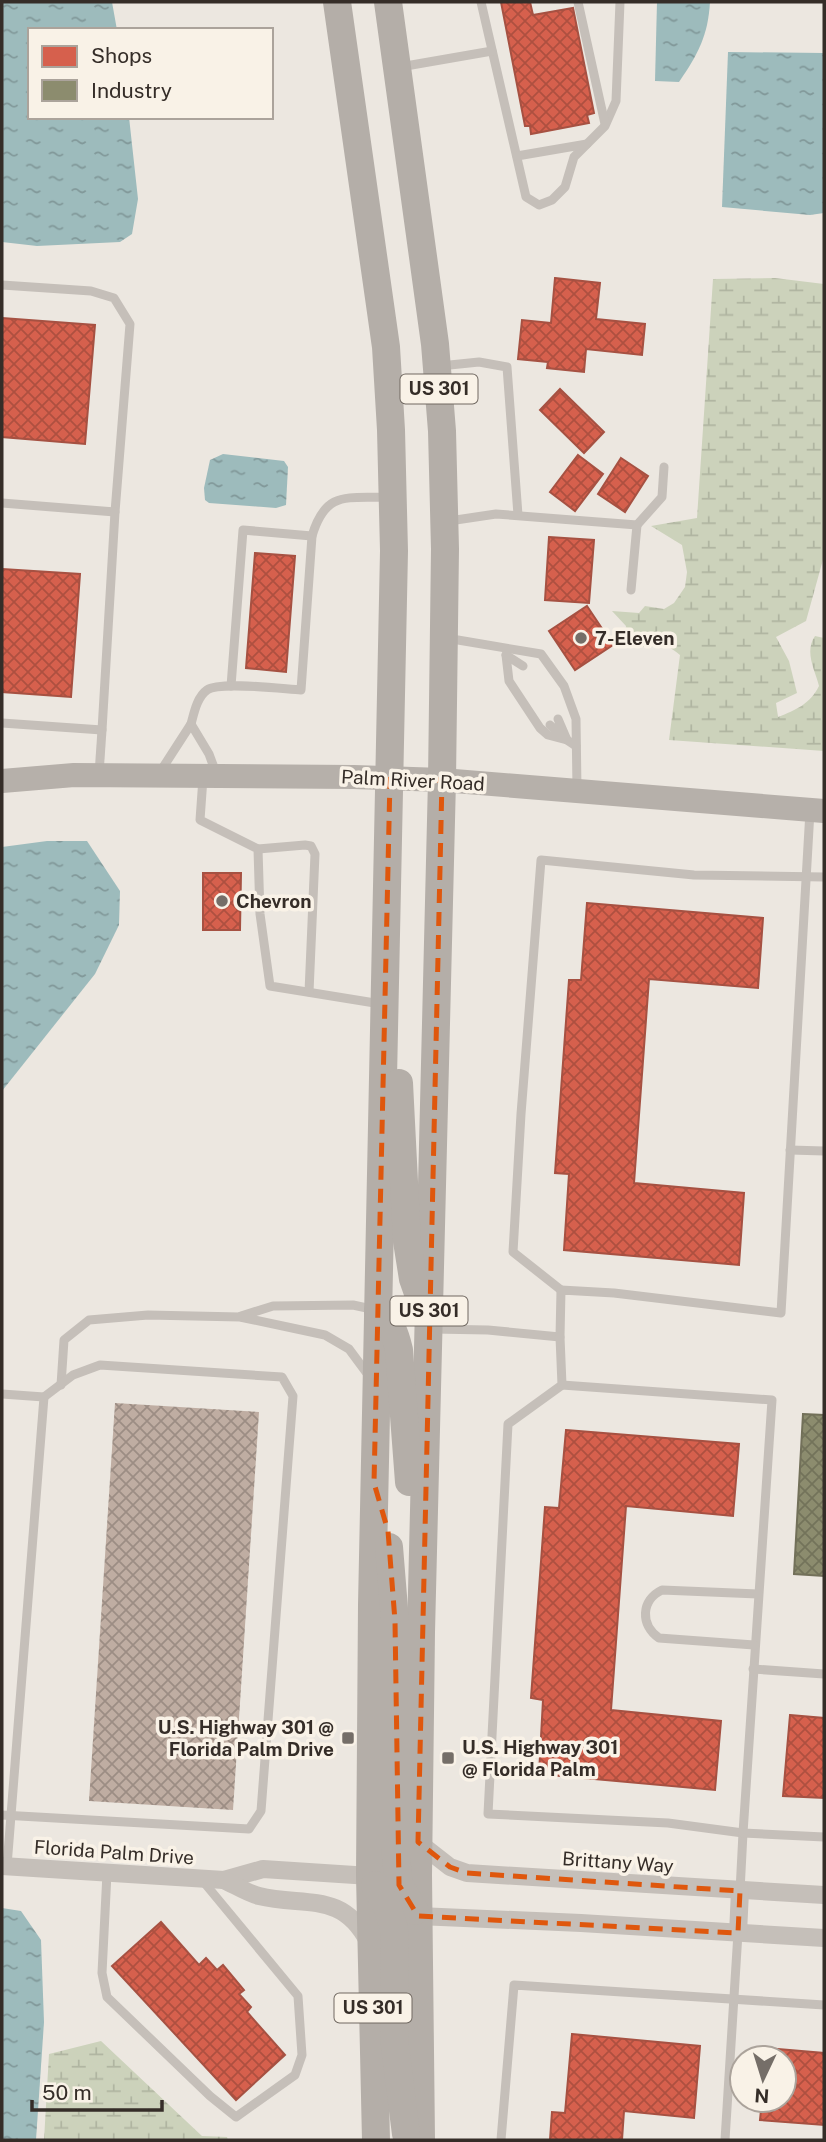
<svg xmlns="http://www.w3.org/2000/svg" width="826" height="2142" font-family="'Public Sans',sans-serif">
	<style>
		.wetland { fill: url(#wetland-marsh) }
		.water { fill: url(#water-ripples) }
		.shops { fill: url(#shops-cross-hatch); stroke: #a65142; stroke-width: 2 }
		.industry { fill: url(#industry-cross-hatch); stroke: #727059; stroke-width: 2 }
		.building { fill: url(#building-cross-hatch) }
		.lines { fill: none; stroke-linecap: round; stroke-linejoin: round }
		.lane { stroke: #c5bfb9; stroke-width: 9 }
		.street { stroke: #c5bfb9; stroke-width: 18 }
		.secondary { stroke: #b6b0aa; stroke-width: 24 }
		.primary { stroke: #b4aea8; stroke-width: 28 }
		.marked { fill: none; stroke: #df570d; stroke-width: 5; stroke-dasharray: 14 9; stroke-linejoin: round }
		.poi-dot { fill: #756e68; stroke: #f9f2e7; stroke-width: 2.5 }
		.labels { text-anchor: middle; stroke-width: 7; stroke-linejoin: round; paint-order: stroke }
		.shield { fill: #f9f2e7; stroke: #706861; stroke-width: 2 }
		.shield-label { font-size: 18px; font-weight: bold; fill: #352d28 }
		.poi-label { font-size: 19px; font-weight: bold; fill: #352d28; stroke: #f9f2e7; text-anchor: start }
		.street-label { font-size: 19px; fill: #352d28; stroke: #f9f2e7 }
	</style>
	<defs>
		<pattern id="wetland-marsh" width="20" height="14" patternUnits="userSpaceOnUse" patternTransform="scale(1.75)"><rect width="20" height="14" fill="#ccd2bb"/><path d="M1 5h8M5 5V1M11 12h8M15 12V8" fill="none" stroke="#b0b5a1"/></pattern>
		<pattern id="water-ripples" width="26" height="14" patternUnits="userSpaceOnUse" patternTransform="scale(1.75)"><rect width="26" height="14" fill="#9dbbbc"/><path d="M2 4q2-2 4 0t4 0M15 11q2-2 4 0t4 0" fill="none" stroke="#819899"/></pattern>
		<pattern id="shops-cross-hatch" width="8" height="8" patternUnits="userSpaceOnUse" patternTransform="scale(1.75)"><rect width="8" height="8" fill="#d6604d"/><path d="M0 0l8 8M0 8l8-8" fill="none" stroke="#ae5040"/></pattern>
		<pattern id="industry-cross-hatch" width="8" height="8" patternUnits="userSpaceOnUse" patternTransform="scale(1.75)"><rect width="8" height="8" fill="#8c8c6e"/><path d="M0 0l8 8M0 8l8-8" fill="none" stroke="#73735a"/></pattern>
		<pattern id="building-cross-hatch" width="8" height="8" patternUnits="userSpaceOnUse" patternTransform="scale(1.75)"><rect width="8" height="8" fill="#bfada2"/><path d="M0 0l8 8M0 8l8-8" fill="none" stroke="#9c8d84"/></pattern>
	</defs>
	<rect width="100%" height="100%" fill="#ece7e0"/>
	<g class="wetland">
		<path d="M775 278 824 284V556L806 621 776 637 789 661 797 693 776 703 778 717C796 710 810 704 819 686 815 670 804 652 815 636L824 638V751L669 740 680 655C664 641 660 647 641 647 636 647 630 644 624 642L626 626 612 611 639 613 645 606 664 609 674 603 685 587 687 572 682 545 651 526 697 518 713 279Z"/>
		<path d="M101 2041 202 2136 227 2137 228 2140H44L49 2054Z"/>
	</g>
	<g class="water">
		<path d="M2 2H112L117 30H30V117H129L138 199 132 234 120 242 37 246 2 242Z"/>
		<path d="M657 2H710C708 36 698 54 679 82L655 81Z"/>
		<path d="M728 52 824 53V213L810 215 722 207Z"/>
		<path d="M223 454 284 461 288 467 286 505 276 508 209 503 205 500 204 488 210 460Z"/>
		<path d="M47 841H87L120 891 119 925 95 974 2 1091V847Z"/>
		<path d="M2 1908 21 1911 41 1940 44 2022 36 2140H2Z"/>
	</g>
	<g class="shops">
		<path d="M501 2H530L533 15 573 8 594 113 587 115 589 123 531 134 530 126H525Z"/>
		<path d="M555 278 600 283 596 319 645 324 642 355 586 349 584 372 547 368 548 362 518 359 522 320 551 323Z"/>
		<path d="M2 318 95 325 85 444 2 437Z"/>
		<path d="M560 389 604 432 584 453 540 410Z"/>
		<path d="M578 455 603 474 575 511 550 492Z"/>
		<path d="M621 458 648 476 625 512 598 494Z"/>
		<path d="M549 537 594 540 589 603 545 600Z"/>
		<path d="M255 553 295 556 286 672 246 668Z"/>
		<path d="M2 569 80 574 71 697 2 692Z"/>
		<path d="M587 606 613 645 575 670 549 631Z"/>
		<path d="M203 873H241L240 930H203Z"/>
		<path d="M587 903 763 918 758 988 649 979 634 1183 744 1193 739 1265 564 1250 569 1174 555 1173 569 980H581Z"/>
		<path d="M566 1430 739 1444 733 1516 626 1506 611 1710 721 1721 715 1790 539 1774 543 1700 531 1698 545 1507 559 1508Z"/>
		<path d="M790 1715 824 1718V1798L783 1796Z"/>
		<path d="M161 1922 199 1965 206 1958 217 1970 223 1965 244 1990 239 1994 251 2007 247 2012 285 2055 236 2100 112 1966Z"/>
		<path d="M572 2034 700 2046 694 2118 624 2111 622 2140H550L552 2112 565 2113Z"/>
		<path d="M766 2048 824 2053V2125L760 2120 762 2100H784V2058H765Z"/>
	</g>
	<path class="industry" d="M803 1414 824 1415V1576L794 1574Z"/>
	<path class="building" d="M115 1403 259 1412 233 1810 89 1801Z"/>
	<g class="lines">
		<g class="lane">
			<path d="M481 2 526 197 539 205 552 200 565 187 574 157 605 126 616 101 620 2"/>
			<path d="M578 2 605 124"/>
			<path d="M400 67 492 51"/>
			<path d="M517 156 587 144"/>
			<path d="M2 285 91 291 114 298 130 324 115 512 2 503"/>
			<path d="M440 366 479 362 507 367 518 515"/>
			<path d="M449 521 496 514 637 525 631 590"/>
			<path d="M637 525 662 497 664 467"/>
			<path d="M446 638 541 654 564 686 576 719 577 789"/>
			<path d="M506 655 509 681 540 728 548 735 567 740 576 746"/>
			<path d="M506 655 523 666"/>
			<path d="M231 686 243 530 312 536"/>
			<path d="M2 723 102 730 115 512"/>
			<path d="M191 724C194 713 197 697 207 690 220 681 283 689 301 690L312 536C326 489 348 499 389 497"/>
			<path d="M550 725 567 740 558 719"/>
			<path d="M160 772 191 724 209 754 216 773"/>
			<path d="M99 774 102 730"/>
			<path d="M203 778 200 820 258 849 260 914 270 986 381 1004"/>
			<path d="M258 849 305 845 311 846 315 854 309 992"/>
			<path d="M790 1150 824 1151"/>
			<path d="M561 1290 513 1252 521 1114 541 860 694 875 824 877"/>
			<path d="M241 1316 273 1306 353 1305 376 1310"/>
			<path d="M432 1329 488 1330 560 1337 561 1290 614 1293 781 1313 810 811"/>
			<path d="M560 1337 562 1385 508 1424 488 1814 668 1823 743 1833 740 1891"/>
			<path d="M61 1385 64 1340 89 1320 148 1315 240 1317 325 1335 349 1349 369 1376"/>
			<path d="M562 1385 772 1400 743 1833 824 1837"/>
			<path d="M2 1394 44 1397 7 1866"/>
			<path d="M754 1645 659 1638C640 1625 641 1600 662 1590L758 1594"/>
			<path d="M753 1669 824 1674"/>
			<path d="M2 1815 249 1829 261 1811 293 1396 282 1377 100 1365 73 1375 44 1397"/>
			<path d="M107 1873 102 1973 107 1997 210 2096 236 2117 295 2075 302 2055 298 1996 202 1880"/>
			<path d="M501 2140 514 1985 824 2005"/>
			<path d="M725 2140 738 1933"/>
		</g>
		<g class="street">
			<path d="M418 1842 450 1867 467 1873 824 1895"/>
			<path d="M2 1866 224 1880 263 1869 370 1876"/>
			<path d="M224 1880C235 1885 247 1893 259 1896 305 1907 342 1891 368 1941"/>
			<path d="M418 1916 581 1923 824 1938"/>
			<path d="M738 1933 740 1891"/>
		</g>
		<path class="secondary" d="M2 781 74 775 354 777 442 780 824 811"/>
		<g class="primary">
			<path d="M337 2 386 347 391 430 394 551 372 1605 370 1876 376 2140"/>
			<path d="M388 2 435 344 442 431 445 549 442 780 421 1632 418 1875 421 2140"/>
			<path d="M399 1083 407 1241 413 1279 420 1299"/>
			<path d="M378 1311C391 1322 395 1333 399 1350L409 1482"/>
			<path d="M389 1547 395 1621V1848L399 1885 415 1911"/>
			<path d="M375 1885 387 1907 394 1928 395 2047 406 2134"/>
		</g>
	</g>
	<path class="marked" d="M390 779 442 780 418 1842 450 1867 467 1873 740 1891 738 1933 418 1916 399 1885 395 1621 388 1531 374 1483Z"/>
	<g class="poi-dot">
		<circle cx="581" cy="638" r="7"/>
		<circle cx="222" cy="901" r="7"/>
		<rect x="341" y="1731" width="14" height="14" rx="3.5"/>
		<rect x="441" y="1751" width="14" height="14" rx="3.5"/>
	</g>
	<g class="labels">
		<g class="shield">
			<rect x="400.5" y="374.5" width="77" height="29" rx="5"/>
			<rect x="390.5" y="1296.5" width="77" height="29" rx="5"/>
			<rect x="334.5" y="1993.5" width="77" height="29" rx="5"/>
		</g>
		<g class="shield-label">
			<text x="439" y="395">US 301</text>
			<text x="429" y="1317">US 301</text>
			<text x="373" y="2014">US 301</text>
		</g>
		<g class="poi-label">
			<text x="595" y="645">7-Eleven</text>
			<text x="236" y="908">Chevron</text>
			<text x="334" y="1734" text-anchor="end">U.S. Highway 301 @<tspan x="334" dy="22">Florida Palm Drive</tspan></text>
			<text x="462" y="1754">U.S. Highway 301<tspan x="462" dy="22">@ Florida Palm</tspan></text>
		</g>
		<g class="street-label">
			<text transform="translate(413 780) rotate(3)" y="7">Palm River Road</text>
			<text transform="translate(114 1852) rotate(4)" y="7">Florida Palm Drive</text>
			<text transform="translate(618 1862) rotate(4)" y="7">Brittany Way</text>
		</g>
	</g>
	<rect width="826" height="2142" fill="none" stroke="#352d28" stroke-width="7"/>
	<rect x="28" y="28" width="245" height="91" fill="#f9f2e7" stroke="#aba39b" stroke-width="2"/>
	<rect x="42" y="46" width="35" height="21" fill="#d6604d" stroke="#aba39b" stroke-width="2"/>
	<text x="91" y="63" font-size="21" fill="#352d28">Shops</text>
	<rect x="42" y="80" width="35" height="21" fill="#8c8c6e" stroke="#aba39b" stroke-width="2"/>
	<text x="91" y="98" font-size="21" fill="#352d28">Industry</text>
	<g transform="translate(763 2079) rotate(184)"><circle r="33" fill="#f9f2e7" stroke="#aba39b" stroke-width="2"/>
	<path d="M0-5L12 26L0 18L-12 26Z" fill="#756e68"/>
	<text y="-10" font-size="19" font-weight="bold" text-anchor="middle" fill="#352d28">N</text>
	</g>
	<path d="M32 2100v10h130v-10" fill="none" stroke="#352d28" stroke-width="3.5"/>
	<text x="42" y="2100" font-size="21" fill="#352d28" stroke="#f9f2e7" stroke-width="5" paint-order="stroke">50 m</text>
</svg>
